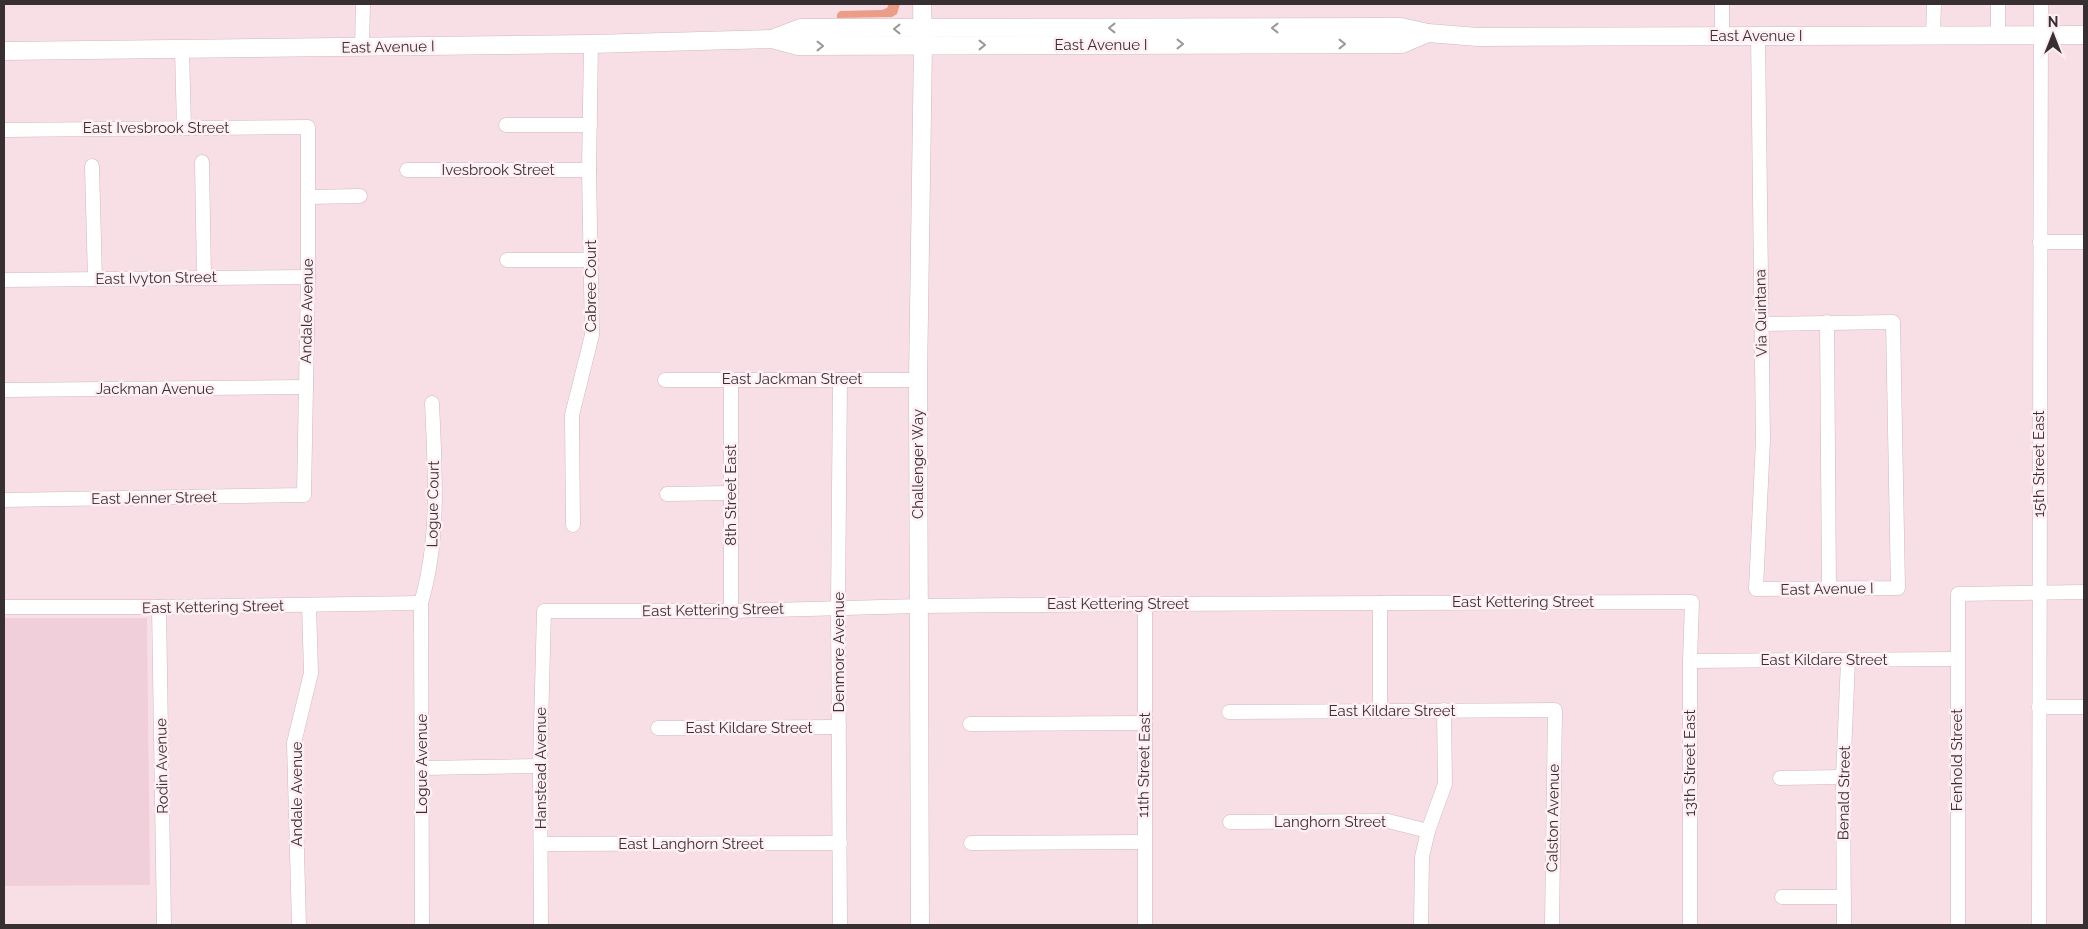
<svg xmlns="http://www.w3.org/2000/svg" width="2088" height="929" font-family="Raleway,sans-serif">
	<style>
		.built { fill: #f1cfda }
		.green { fill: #ec9d88 }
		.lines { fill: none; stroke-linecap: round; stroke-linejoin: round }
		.minor-casing { stroke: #d0b8bf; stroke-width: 15 }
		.major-casing { stroke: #d0b8bf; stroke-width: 19 }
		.minor { stroke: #fff; stroke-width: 14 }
		.major { stroke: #fff; stroke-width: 18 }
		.oneway { stroke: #9c9798 }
		.labels { text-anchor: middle; stroke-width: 5; stroke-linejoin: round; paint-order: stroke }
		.street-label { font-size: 15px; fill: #382f32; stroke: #ffeff4 }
	</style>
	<rect width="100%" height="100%" fill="#f8dfe6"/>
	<path class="built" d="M4 618H147L150 885 4 886Z"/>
	<path class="green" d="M889 4H900L897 14 892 17 837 18V14L840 11 882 10 887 8Z"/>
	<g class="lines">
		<defs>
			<g id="minor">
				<path d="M1722 4V36"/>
				<path d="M1933 35 1934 4"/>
				<path d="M1998 35V4"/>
				<path d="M1758 36 1763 440 1756 589 1898 588 1893 322 1761 324"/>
				<path d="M362 47 363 4"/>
				<path d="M182 50 184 128"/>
				<path d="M506 125H590"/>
				<path d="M4 130 308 127V277L304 495 4 500"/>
				<path d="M202 162 204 277"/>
				<path d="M92 166 95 279"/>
				<path d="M407 170H589"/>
				<path d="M309 197 360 196"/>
				<path d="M2040 242H2084"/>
				<path d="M507 260H591"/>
				<path d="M4 280 308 277"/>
				<path d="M1827 322 1829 589"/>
				<path d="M665 380H918"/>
				<path d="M840 380 838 607 840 925"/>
				<path d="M4 390 306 387"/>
				<path d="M667 494 731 493"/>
				<path d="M573 525 572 415 592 335 589 170 591 44"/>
				<path d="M1380 603V711"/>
				<path d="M1145 604V925"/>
				<path d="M4 607H159L421 603"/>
				<path d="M159 607 164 925"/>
				<path d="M731 611V379"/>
				<path d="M1690 661 1957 659"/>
				<path d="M2039 707H2084"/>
				<path d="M1229 712 1555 710 1552 925"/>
				<path d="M970 724 1145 723"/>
				<path d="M658 728 839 727"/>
				<path d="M422 768 540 766"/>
				<path d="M1780 778 1843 777"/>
				<path d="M1230 822 1388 821 1428 831"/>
				<path d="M971 843 1144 842"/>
				<path d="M542 844 840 843"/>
				<path d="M1782 897H1844"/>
				<path d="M299 925 294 743 311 673 309 605"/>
				<path d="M422 925 421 603C440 539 435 470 432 403"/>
				<path d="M541 925 540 766 544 611H731L919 606 1145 604 1692 602 1690 661V925"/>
				<path d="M1421 925 1422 857 1428 831 1445 784 1444 710"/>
				<path d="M1844 925 1843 777 1848 661"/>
				<path d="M1958 925V594L2084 592"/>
				<path d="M2039 925 2041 4"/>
			</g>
			<g id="major">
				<path d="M772 39 801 28 1401 27 1428 33 1478 37 2084 35"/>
				<path d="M4 51 591 44 772 39 798 46 1402 44 1428 33"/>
				<path d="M920 925 918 380 923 45 922 4"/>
			</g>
		</defs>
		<use href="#minor" class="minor-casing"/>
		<use href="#major" class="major-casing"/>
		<use href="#minor" class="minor"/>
		<use href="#major" class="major"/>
	</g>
	<defs><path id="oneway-chevron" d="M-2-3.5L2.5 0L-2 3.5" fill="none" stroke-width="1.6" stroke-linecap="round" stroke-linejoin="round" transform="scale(1.25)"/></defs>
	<g class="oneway">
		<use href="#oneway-chevron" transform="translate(1112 28) rotate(180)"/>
		<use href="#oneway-chevron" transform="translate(1275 28) rotate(180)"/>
		<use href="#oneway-chevron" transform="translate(897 29) rotate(-180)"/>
		<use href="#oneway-chevron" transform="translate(1180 44)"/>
		<use href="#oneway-chevron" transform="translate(1342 44)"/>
		<use href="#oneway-chevron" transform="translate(982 45)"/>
		<use href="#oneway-chevron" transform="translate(820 46)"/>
	</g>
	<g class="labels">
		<g class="street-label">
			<text x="1756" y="41">East Avenue I</text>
			<text x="1101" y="50">East Avenue I</text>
			<text transform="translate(388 47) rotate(-1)" y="5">East Avenue I</text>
			<text x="156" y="133">East Ivesbrook Street</text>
			<text x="498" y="175">Ivesbrook Street</text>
			<text transform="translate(156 278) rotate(-1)" y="5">East Ivyton Street</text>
			<text transform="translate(591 286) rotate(-90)" y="5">Cabree Court</text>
			<text transform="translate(307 311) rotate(-89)" y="5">Andale Avenue</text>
			<text transform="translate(1761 313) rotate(-91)" y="5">Via Quintana</text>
			<text x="792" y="384">East Jackman Street</text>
			<text x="155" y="394">Jackman Avenue</text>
			<text transform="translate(918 464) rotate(-90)" y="5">Challenger Way</text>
			<text transform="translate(2039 464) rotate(-90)" y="5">15th Street East</text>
			<text transform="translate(731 495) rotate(-90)" y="5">8th Street East</text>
			<text transform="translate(154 498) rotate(-1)" y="5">East Jenner Street</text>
			<text transform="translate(433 504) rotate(-89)" y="5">Logue Court</text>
			<text transform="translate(1827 589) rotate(-1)" y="5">East Avenue I</text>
			<text x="1523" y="607">East Kettering Street</text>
			<text x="1118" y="609">East Kettering Street</text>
			<text transform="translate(213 607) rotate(-1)" y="5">East Kettering Street</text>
			<text transform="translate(713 610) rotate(-1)" y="5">East Kettering Street</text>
			<text transform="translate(839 652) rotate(-90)" y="5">Denmore Avenue</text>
			<text x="1824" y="665">East Kildare Street</text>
			<text x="1392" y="716">East Kildare Street</text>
			<text x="749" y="733">East Kildare Street</text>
			<text transform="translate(1957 760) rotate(-90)" y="5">Fenhold Street</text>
			<text transform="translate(1690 763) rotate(-90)" y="5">13th Street East</text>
			<text transform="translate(422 764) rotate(-90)" y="5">Logue Avenue</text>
			<text transform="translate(1144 765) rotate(-89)" y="5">11th Street East</text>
			<text transform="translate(162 766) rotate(-91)" y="5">Rodin Avenue</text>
			<text transform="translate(541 768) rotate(-90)" y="5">Hanstead Avenue</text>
			<text transform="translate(1844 793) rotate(-89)" y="5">Benald Street</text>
			<text transform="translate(297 794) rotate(-90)" y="5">Andale Avenue</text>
			<text transform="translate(1553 818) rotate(-89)" y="5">Calston Avenue</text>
			<text x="1330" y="827">Langhorn Street</text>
			<text x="691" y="849">East Langhorn Street</text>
		</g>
	</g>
	<rect width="2088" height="929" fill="none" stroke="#382f32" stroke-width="10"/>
	<g transform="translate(2053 35)" stroke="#ffeff4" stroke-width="4" paint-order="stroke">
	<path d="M0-4L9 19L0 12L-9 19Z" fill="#382f32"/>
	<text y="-8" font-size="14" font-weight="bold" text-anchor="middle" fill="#382f32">N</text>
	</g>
</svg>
